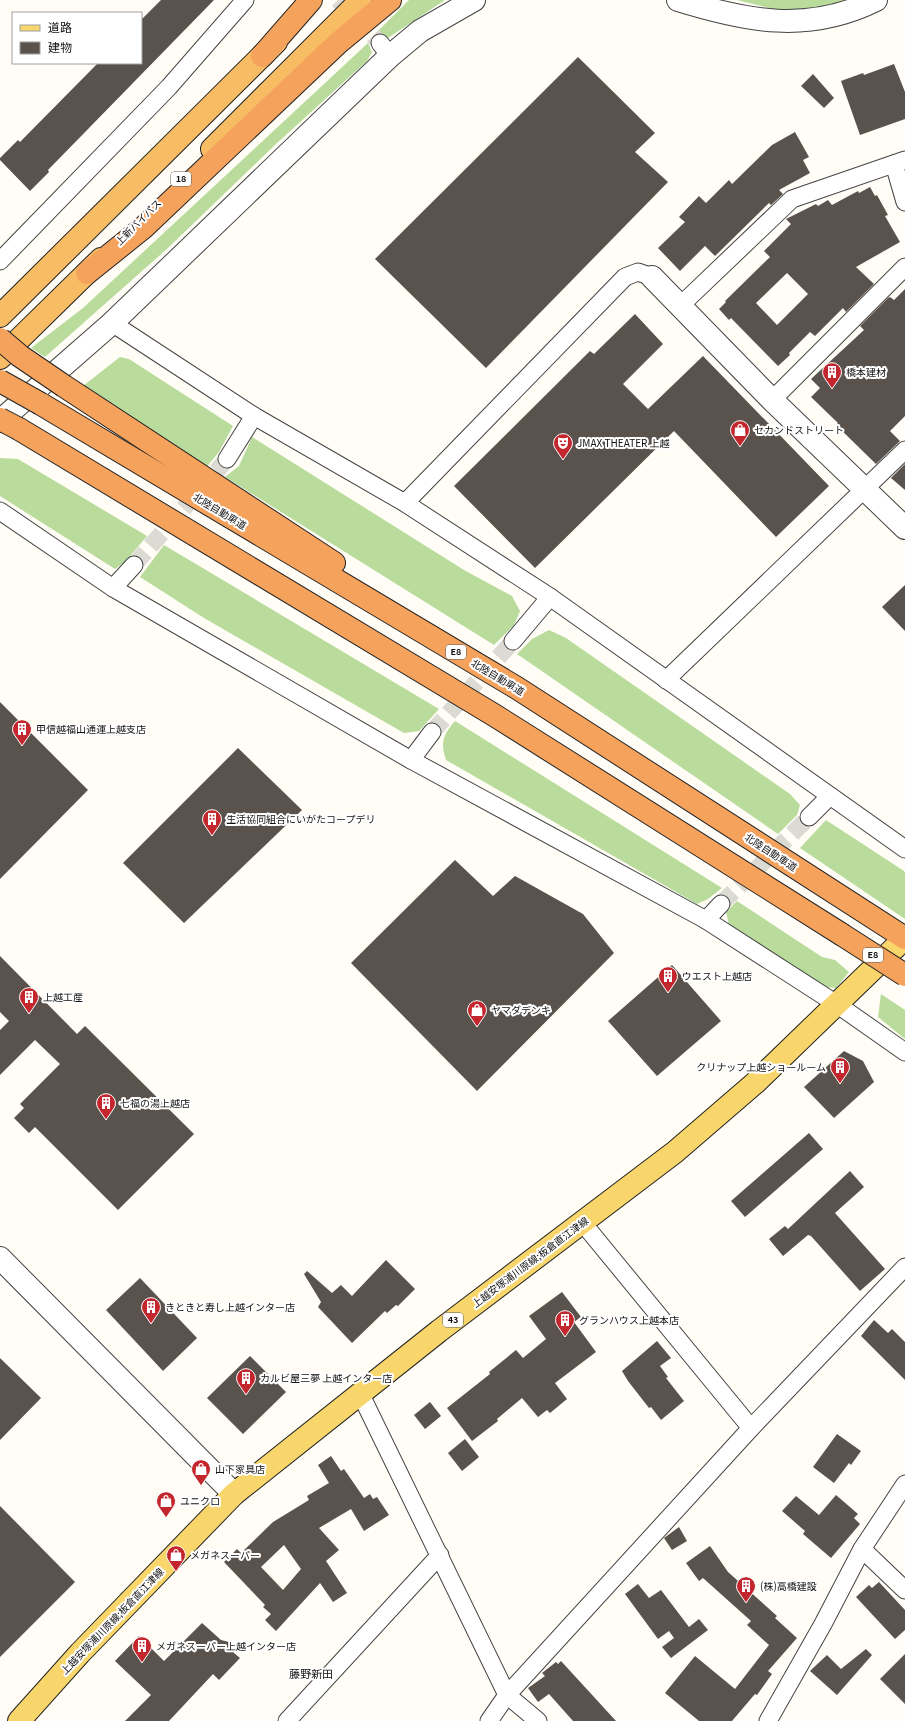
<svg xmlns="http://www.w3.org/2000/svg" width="905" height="1721" font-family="Georgia,'Noto Sans JP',serif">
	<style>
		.forest { fill: #b9dc9c }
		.building { fill: #5a524d; fill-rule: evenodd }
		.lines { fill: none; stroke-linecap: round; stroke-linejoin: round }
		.minor-tunnel { stroke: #dbdad3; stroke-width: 17; stroke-dasharray: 17 8; stroke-linecap: butt }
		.minor-casing { stroke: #444; stroke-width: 19 }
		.tertiary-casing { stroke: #444; stroke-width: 24 }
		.primary-casing { stroke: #222; stroke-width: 24 }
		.trunk-casing { stroke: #222; stroke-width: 24 }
		.motorway-casing { stroke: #222; stroke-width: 24 }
		.minor { stroke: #fff; stroke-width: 17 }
		.tertiary { stroke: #fff; stroke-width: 22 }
		.primary { stroke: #f9d66b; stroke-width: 22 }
		.trunk { stroke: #f7bc64; stroke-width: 22 }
		.motorway { stroke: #f5a25d; stroke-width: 22 }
		.motorway-bridge-casing { stroke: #222; stroke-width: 24; stroke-linecap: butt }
		.motorway-bridge { stroke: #f5a25d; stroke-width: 22 }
		.labels { text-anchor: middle; stroke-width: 4; stroke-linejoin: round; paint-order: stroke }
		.shield { fill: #fff; stroke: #585858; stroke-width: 1 }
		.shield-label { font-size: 9px; font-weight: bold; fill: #111 }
		.street-label { font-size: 10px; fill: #111; stroke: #fff }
		.poi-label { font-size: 10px; fill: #111; stroke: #fff; text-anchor: start }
		.neighbourhood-label { font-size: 11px; fill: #111; stroke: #fff }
	</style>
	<rect width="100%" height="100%" fill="#fffdf5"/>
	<g class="forest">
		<path d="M409 0H445L388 38 374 35Z"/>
		<path d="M737 0H851L835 7 785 12Z"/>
		<path d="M368 43 372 52 367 61 276 144 168 248 45 357 31 348 83 308Z"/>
		<path d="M120 357 129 359 233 426 219 452 205 469 83 386Z"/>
		<path d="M252 437 464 570 512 596 520 611 514 625 494 645 225 477 239 466Z"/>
		<path d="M0 458 18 459 147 536 125 562 115 569 0 496Z"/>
		<path d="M164 545 439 709 419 731 404 733 204 618 140 577Z"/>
		<path d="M549 630 566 638 790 794 800 805 797 815 778 834 517 654 532 639Z"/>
		<path d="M455 721 722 888 708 899 697 904 446 760C440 742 443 735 455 721Z"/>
		<path d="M826 820 904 871 905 873V919L800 848Z"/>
		<path d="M737 901 822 957 835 960 849 972 836 988 826 987 729 925 726 912Z"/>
		<path d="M881 994 905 1010V1039L878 1017Z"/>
	</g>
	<g class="building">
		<path d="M161 0H214L48 170 49 172 30 191 0 160V158L18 140 20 142 98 63H141V20Z"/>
		<path d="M578 57 655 133 635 152 668 182 486 368 375 259Z"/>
		<path d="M894 64 905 92V119L860 135 841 81 863 73 864 75Z"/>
		<path d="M813 74 834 98 824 108 801 86Z"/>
		<path d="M795 132 809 157 803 160 810 173 779 190 783 194 771 205 769 203 715 256 705 246 680 271 658 248 685 222 679 217 699 196 706 203 729 180 732 184 772 145Z"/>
		<path d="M870 187 875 196 877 195 888 215 885 216 900 242 856 267 874 284 846 312 843 308 815 336 810 332 789 353 790 355 778 366 731 318 729 320 719 309 726 302 725 301 770 257 764 251 791 224 786 219 816 204 818 206 828 200 832 205 858 191 859 193ZM787 273 808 294 777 325 756 303Z"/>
		<path d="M905 289V416L890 431 900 441 876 464 836 425 838 423 811 397 820 388 811 379 864 330 860 326 888 298 890 297 894 300Z"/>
		<path d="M635 314 663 344 623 384 648 409 703 356 829 486 776 537 674 431 535 568 454 486 590 351 594 354Z"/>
		<path d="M905 464V490L891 478Z"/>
		<path d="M905 585V631L882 607Z"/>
		<path d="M0 702 88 790 0 879Z"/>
		<path d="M238 748 302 810 184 923 123 863Z"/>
		<path d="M455 860 493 896 515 876 583 914 614 953 477 1091 351 963Z"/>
		<path d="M0 956 77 1034 85 1026 194 1134 118 1210 35 1127 29 1133 14 1118 24 1108 20 1104 60 1064 35 1040 0 1075V1030L9 1021 0 1012Z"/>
		<path d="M672 965 721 1021 657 1076 608 1021Z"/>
		<path d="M844 1051 863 1061 874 1082 834 1118 804 1087Z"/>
		<path d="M809 1133 823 1149 745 1217 731 1201Z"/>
		<path d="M850 1171 864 1187 835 1213 885 1269 860 1291 811 1236 808 1235 783 1256 769 1239 785 1226 788 1229Z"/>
		<path d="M386 1260 415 1289 398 1306 396 1305 387 1313 385 1311 352 1343 318 1307 321 1302 304 1274 307 1271 332 1293 341 1285 352 1296Z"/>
		<path d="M140 1278 197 1338 163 1371 106 1310Z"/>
		<path d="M562 1292 581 1317 574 1322 596 1352 555 1383 567 1399 550 1413 547 1410 538 1417 522 1398 497 1419 498 1421 472 1441 447 1408 490 1374 489 1372 516 1350 523 1358 546 1339 529 1316Z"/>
		<path d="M874 1320 888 1333 892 1329 905 1342V1380L861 1336Z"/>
		<path d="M657 1341 671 1358 660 1366 668 1377 666 1378 684 1401 661 1420 651 1407 649 1408 628 1381 622 1371Z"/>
		<path d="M250 1356 286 1392 243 1434 207 1398Z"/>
		<path d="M0 1358 41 1398 0 1440Z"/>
		<path d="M430 1402 441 1416 425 1429 414 1415Z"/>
		<path d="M837 1434 861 1451 851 1465 849 1463 834 1483 813 1467Z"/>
		<path d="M465 1439 479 1457 462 1471 448 1453Z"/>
		<path d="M331 1456 341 1471 344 1469 364 1498 370 1494 373 1499 377 1497 389 1515 364 1531 351 1509 319 1528 339 1550 326 1561 347 1593 333 1602 320 1583 276 1631 265 1620 271 1614 263 1607 265 1605 224 1562 237 1549 241 1553 273 1522 309 1500 307 1496 329 1483 318 1465ZM284 1545 301 1569 283 1590 261 1567Z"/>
		<path d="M836 1495 858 1514 854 1518 860 1524 831 1558 803 1534 805 1531 782 1511 796 1496 819 1515Z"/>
		<path d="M0 1506 75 1582 0 1657Z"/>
		<path d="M679 1527 687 1541 672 1550 664 1538Z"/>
		<path d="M710 1546 728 1572 777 1616 775 1618 797 1638 768 1671 772 1674 757 1695 755 1694 732 1721H699L665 1693 695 1656 735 1689 769 1645 747 1625 751 1621 703 1578 699 1581 686 1563Z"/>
		<path d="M879 1582 905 1610V1630L895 1639 856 1597 869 1585 872 1588Z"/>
		<path d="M638 1584 649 1598 661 1590 689 1627 699 1619 708 1630 671 1658 662 1647 674 1638 669 1631 658 1639 625 1594Z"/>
		<path d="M202 1623 221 1640 229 1642 234 1653 240 1658 219 1680 213 1674 169 1721H125L151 1695 115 1661 139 1636 164 1661Z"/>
		<path d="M866 1649 872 1655 837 1695 810 1671 827 1655 841 1669Z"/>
		<path d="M905 1654V1704L880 1679Z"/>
		<path d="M561 1661 616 1721H573L549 1694 538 1702 528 1688 545 1676 542 1673 556 1662 558 1664Z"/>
	</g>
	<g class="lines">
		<g class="minor-tunnel">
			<path d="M338 0 380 43"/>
			<path d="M134 565 227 459"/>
			<path d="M432 732 513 641"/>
			<path d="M721 904 809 817"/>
		</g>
		<defs>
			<g id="minor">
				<path d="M380 43 390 56"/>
				<path d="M894 164 905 202"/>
				<path d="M0 261 169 87 245 0"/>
				<path d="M681 305 792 199 905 160"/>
				<path d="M112 323 254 416 405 503 550 597 905 849"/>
				<path d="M772 400 905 267"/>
				<path d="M227 459 254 416"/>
				<path d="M405 503 625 277 638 272 652 277"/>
				<path d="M0 511 113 588 411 760 706 920 838 1005 905 1052"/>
				<path d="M113 588 134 565"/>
				<path d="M513 641 550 597"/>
				<path d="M666 680 905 450"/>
				<path d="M411 760 432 732"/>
				<path d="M809 817 830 796"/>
				<path d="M706 920 721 904"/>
				<path d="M582 1222 751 1428"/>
				<path d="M360 1393 507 1695 538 1721"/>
				<path d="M862 1549 905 1590"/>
				<path d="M287 1721 440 1555"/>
				<path d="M489 1721 507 1695 751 1428 905 1267"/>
				<path d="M768 1721 823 1624 862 1549 905 1484"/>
			</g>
			<g id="tertiary">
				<path d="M678 0C746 21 808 34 876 0"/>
				<path d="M652 277 772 400 905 528"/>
				<path d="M0 421 112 323 390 56 420 31 474 0"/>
				<path d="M0 1258 234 1494"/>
			</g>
			<path id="primary" d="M19 1721 80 1653 234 1494 439 1331 675 1152 755 1083 905 938"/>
			<g id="trunk">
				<path d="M212 149 361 0"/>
				<path d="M0 316 276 42"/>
				<path d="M0 358 101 259"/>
			</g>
			<g id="motorway">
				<path d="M262 56 311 0"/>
				<path d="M87 273 143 228 338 43 390 0"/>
				<path d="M64 386 334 563"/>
				<path d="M41 404 517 688 905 938"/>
				<path d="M19 429 494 715 841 934"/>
			</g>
		</defs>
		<use href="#minor" class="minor-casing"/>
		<use href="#tertiary" class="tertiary-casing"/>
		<use href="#primary" class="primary-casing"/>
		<use href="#trunk" class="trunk-casing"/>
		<use href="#motorway" class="motorway-casing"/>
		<use href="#minor" class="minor"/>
		<use href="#tertiary" class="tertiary"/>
		<use href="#primary" class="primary"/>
		<use href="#trunk" class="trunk"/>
		<use href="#motorway" class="motorway"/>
		<defs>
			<g id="motorway-bridge">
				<path d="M0 339 20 356 64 386"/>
				<path d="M0 381 41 404"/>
				<path d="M0 419 19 429"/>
				<path d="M841 934 905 975"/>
			</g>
		</defs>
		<use href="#motorway-bridge" class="motorway-bridge-casing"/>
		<use href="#motorway-bridge" class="motorway-bridge"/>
	</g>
	<defs>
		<symbol id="building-pin" viewBox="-11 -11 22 30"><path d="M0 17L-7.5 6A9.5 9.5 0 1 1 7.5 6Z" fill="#c4262e" stroke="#fff"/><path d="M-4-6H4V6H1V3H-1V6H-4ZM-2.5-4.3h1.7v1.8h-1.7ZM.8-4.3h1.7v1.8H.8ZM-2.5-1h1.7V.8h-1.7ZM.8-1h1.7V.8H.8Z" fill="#fff"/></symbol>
		<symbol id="shop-pin" viewBox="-11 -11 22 30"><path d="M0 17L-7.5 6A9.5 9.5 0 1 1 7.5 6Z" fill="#c4262e" stroke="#fff"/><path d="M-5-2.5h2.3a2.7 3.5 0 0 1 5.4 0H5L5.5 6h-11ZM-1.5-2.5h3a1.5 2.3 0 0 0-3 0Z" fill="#fff"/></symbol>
		<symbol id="theatre-pin" viewBox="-11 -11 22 30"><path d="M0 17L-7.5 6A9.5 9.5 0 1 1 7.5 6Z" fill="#c4262e" stroke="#fff"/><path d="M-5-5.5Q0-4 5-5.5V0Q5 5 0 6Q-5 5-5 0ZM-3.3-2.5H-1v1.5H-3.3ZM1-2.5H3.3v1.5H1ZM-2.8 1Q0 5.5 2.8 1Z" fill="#fff"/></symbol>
	</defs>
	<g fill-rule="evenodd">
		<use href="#building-pin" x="821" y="361" width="22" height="30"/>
		<use href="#shop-pin" x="729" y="419" width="22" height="30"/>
		<use href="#theatre-pin" x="552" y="432" width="22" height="30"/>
		<use href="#building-pin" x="11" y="718" width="22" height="30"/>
		<use href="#building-pin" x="201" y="808" width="22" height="30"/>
		<use href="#building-pin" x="657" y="965" width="22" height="30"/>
		<use href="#building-pin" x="18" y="986" width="22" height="30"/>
		<use href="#shop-pin" x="466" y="999" width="22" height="30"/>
		<use href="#building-pin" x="829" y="1056" width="22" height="30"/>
		<use href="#building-pin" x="95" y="1092" width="22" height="30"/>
		<use href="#building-pin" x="140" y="1296" width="22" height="30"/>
		<use href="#building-pin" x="554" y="1309" width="22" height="30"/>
		<use href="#building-pin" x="235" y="1367" width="22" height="30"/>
		<use href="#shop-pin" x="190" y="1458" width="22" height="30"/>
		<use href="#shop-pin" x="155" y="1490" width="22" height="30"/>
		<use href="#shop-pin" x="165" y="1544" width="22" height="30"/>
		<use href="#building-pin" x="735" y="1575" width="22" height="30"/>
		<use href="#building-pin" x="131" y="1635" width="22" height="30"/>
	</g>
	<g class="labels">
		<g class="shield">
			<rect x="171" y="172" width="20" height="14" rx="3"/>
			<rect x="446" y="645" width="20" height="14" rx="3"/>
			<rect x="863" y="948" width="20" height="14" rx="3"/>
			<rect x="443" y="1313" width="20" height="14" rx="3"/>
		</g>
		<g class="shield-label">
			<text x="181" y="182">18</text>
			<text x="456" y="655">E8</text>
			<text x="873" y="958">E8</text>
			<text x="453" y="1323">43</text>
		</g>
		<g class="street-label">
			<text transform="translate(138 222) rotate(-45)" y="4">上新バイパス</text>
			<text transform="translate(220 511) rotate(31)" y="4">北陸自動車道</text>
			<text transform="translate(498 677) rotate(31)" y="4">北陸自動車道</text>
			<text transform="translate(771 852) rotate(33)" y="4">北陸自動車道</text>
			<text transform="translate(530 1262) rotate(-37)" y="4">上越安塚浦川原線;板倉直江津線</text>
			<text transform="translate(112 1621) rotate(-46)" y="4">上越安塚浦川原線;板倉直江津線</text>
		</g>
		<g class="poi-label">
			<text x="846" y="376">橋本建材</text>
			<text x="754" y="434">セカンドストリート</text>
			<text x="577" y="447">JMAX THEATER 上越</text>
			<text x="36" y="733">甲信越福山通運上越支店</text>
			<text x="226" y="823">生活協同組合にいがたコープデリ</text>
			<text x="682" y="980">ウエスト上越店</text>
			<text x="43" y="1001">上越工産</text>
			<text x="491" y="1014">ヤマダデンキ</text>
			<text x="826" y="1071" text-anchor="end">クリナップ上越ショールーム</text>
			<text x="120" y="1107">七福の湯上越店</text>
			<text x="165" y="1311">きときと寿し上越インター店</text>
			<text x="579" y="1324">グランハウス上越本店</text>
			<text x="260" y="1382">カルビ屋三夢 上越インター店</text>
			<text x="215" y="1473">山下家具店</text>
			<text x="180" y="1505">ユニクロ</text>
			<text x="190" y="1559">メガネスーパー</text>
			<text x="760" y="1590">(株)高橋建設</text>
			<text x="156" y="1650">メガネスーパー上越インター店</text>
		</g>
		<g class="neighbourhood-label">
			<text x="311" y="1678">藤野新田</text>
		</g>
	</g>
	<rect x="12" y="12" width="130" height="52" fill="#ffffff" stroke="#a0a0a0"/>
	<rect x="20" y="25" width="20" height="6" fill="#f9d66b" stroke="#a0a0a0"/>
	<text x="48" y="32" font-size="12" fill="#111111">道路</text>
	<rect x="20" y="42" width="20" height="12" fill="#5a524d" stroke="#a0a0a0"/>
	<text x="48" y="52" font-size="12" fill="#111111">建物</text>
</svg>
